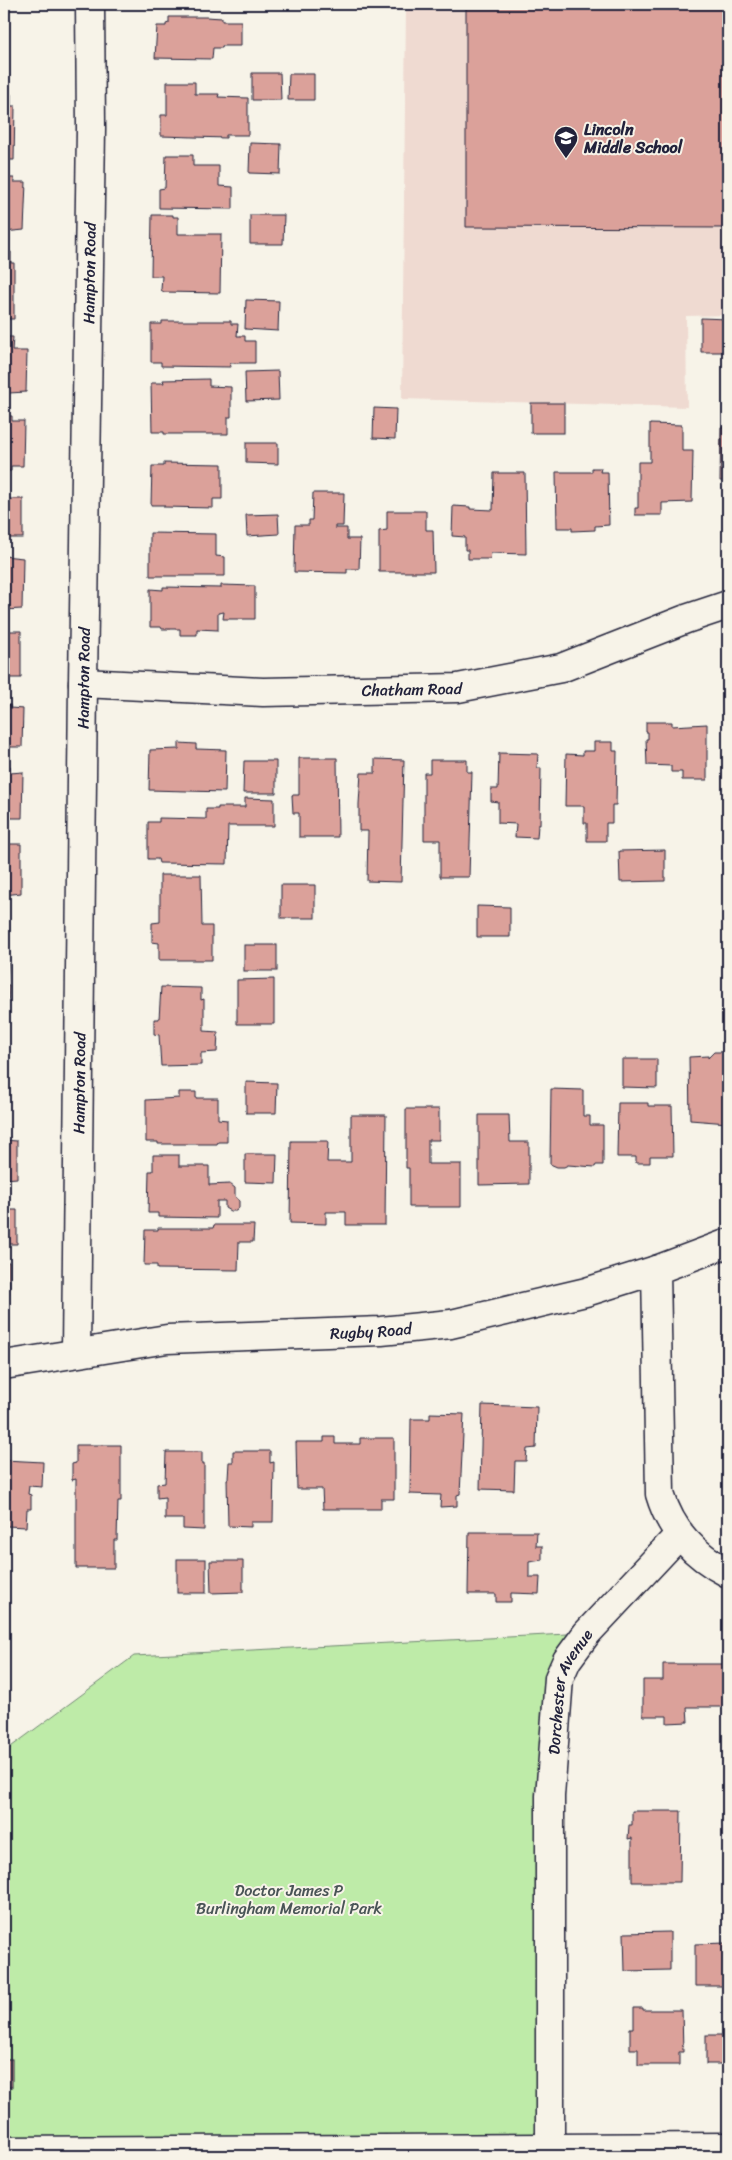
<svg xmlns="http://www.w3.org/2000/svg" width="732" height="2160" font-family="Sriracha,sans-serif">
	<style>
		.built { fill: #efdad1 }
		.green { fill: #beeba8; stroke: #708672 }
		.building { fill: #dba19a; stroke: #22223b }
		.lines { fill: none; stroke-linecap: round; stroke-linejoin: round }
		.minor-casing { stroke: #22223b; stroke-width: 31 }
		.minor { stroke: #f7f3e8; stroke-width: 28 }
		.labels { text-anchor: middle; stroke-width: 4; stroke-linejoin: round; paint-order: stroke }
		.poi-label { font-size: 16px; font-weight: bold; fill: #22223b; stroke: #f7f3e8; text-anchor: start }
		.street-label { font-size: 16px; fill: #22223b; stroke: #f7f3e8 }
		.park-label { font-size: 16px; fill: #495456; stroke: #f7f3e8 }
	</style>
	<rect width="100%" height="100%" fill="#f7f3e8"/>
	<filter id="ink" filterUnits="userSpaceOnUse"><feTurbulence type="fractalNoise" baseFrequency=".02" numOctaves="2"/><feDisplacementMap in="SourceGraphic" scale="10" xChannelSelector="R" yChannelSelector="G"/><feConvolveMatrix kernelMatrix="1 2 1 2 8 2 1 2 1" color-interpolation-filters="sRGB"/></filter>
	<g filter="url(#ink)">
		<path class="built" d="M406 4H728V315L686 316 687 407 402 399Z"/>
		<path class="green" d="M587 1633 567 1660 550 2147 4 2151V1752L134 1656Z"/>
		<g class="building">
			<path d="M466 4H728V228L466 227Z"/>
			<path d="M169 17H206L222 18V21H241V46H222V48H213L212 59 155 58 157 26H166V24L169 23Z"/>
			<path d="M4 35H6L5 63H4Z"/>
			<path d="M252 73H280L281 100H252Z"/>
			<path d="M289 74H314V100H288Z"/>
			<path d="M167 82H195V94H219L218 97 248 98V135H226V138L161 136V115H167Z"/>
			<path d="M11 94V106H15L14 160H4V95Z"/>
			<path d="M250 143 281 144 280 174 249 173Z"/>
			<path d="M166 155H193V166H219V186L233 187V209L159 208V189L165 188Z"/>
			<path d="M4 178H14V182H26L24 230 4 232Z"/>
			<path d="M152 215H173V217H178V234H221L220 293 164 292 161 290 162 276H151Z"/>
			<path d="M250 215H284L283 244H250Z"/>
			<path d="M4 252H11V263H14V319H4Z"/>
			<path d="M246 300 279 301 278 331 245 329Z"/>
			<path d="M701 318 728 319V352H701Z"/>
			<path d="M162 321H231V324H238L237 336H245V341H255V363H230L231 367 161 366V362H151V324H162Z"/>
			<path d="M4 337H13L12 351H27L26 392 9 393V389H4Z"/>
			<path d="M278 371 279 400 246 401 245 372Z"/>
			<path d="M209 379V386L231 387V417H228V434H164V432H152L151 383H164L163 380Z"/>
			<rect x="531" y="403" width="33" height="30"/>
			<path d="M374 408 396 409 395 439 373 438Z"/>
			<path d="M4 416H12V421H24L23 466H11V471H4Z"/>
			<path d="M650 424 682 425V451H693L692 502 662 503V515H635V508H638V462H650Z"/>
			<path d="M721 427H728V481H720Z"/>
			<path d="M246 443H278V464L246 463Z"/>
			<path d="M164 463 222 464V499H213V508L164 507V505H151L152 466H164Z"/>
			<path d="M592 468H601L600 472H608L609 525 595 526V530L572 531V528H557L556 472H592Z"/>
			<path d="M494 473H525L526 554 491 553 490 559H468V550H465V537L452 536 453 506 470 507V509L493 510Z"/>
			<path d="M313 493H344L343 526H335V528H347V539H360L359 569H347V573L294 572 295 525H309V520H312Z"/>
			<rect x="4" y="499" width="19" height="39"/>
			<path d="M387 511H426V530H433L434 572H379V531L387 530Z"/>
			<path d="M278 514 279 534 247 536 246 515Z"/>
			<path d="M150 533 216 534V556L225 557V576H150Z"/>
			<path d="M4 556 23 558 22 609 4 610Z"/>
			<path d="M221 585 255 586V619H223L224 612 218 613V630L197 629V635H180V629H162L161 627H150V589L163 590V587L221 588Z"/>
			<path d="M4 629H8V631H21V678H8V681H4Z"/>
			<path d="M4 705H10V708L23 709 22 747H9V751H4Z"/>
			<path d="M646 722H672V726L707 724V780H682V772H671V766L647 765 646 739H648V732H646Z"/>
			<path d="M594 742H613V751H617L616 805H612V823H606V841H587V823H584V806H565L566 754 583 755V751H594Z"/>
			<path d="M179 743 196 744V749L226 750 225 792 149 790 150 750 179 749Z"/>
			<path d="M499 753 538 754 537 768H541L540 825H538L537 838 515 837 516 824 498 823V802L491 801V789H498Z"/>
			<path d="M299 758H337L338 837H299V813H293L292 795H299Z"/>
			<path d="M375 759 404 760 401 882 367 881 368 831H359V804L361 773H375Z"/>
			<path d="M430 760H467V772H472L469 877H440V840H424V773H430Z"/>
			<path d="M244 761H276V793H243Z"/>
			<path d="M4 766H10V773L23 772 22 818H10V823H4Z"/>
			<path d="M245 798 274 799V826H228L227 864 159 863 158 859H148V822H159V818L206 819V809H218V807H245Z"/>
			<path d="M4 839H9V844H21V893L4 895Z"/>
			<path d="M665 850V881L620 882 619 851Z"/>
			<path d="M160 875H201L202 926H212V960H159V943L152 942V923L160 922Z"/>
			<rect x="281" y="885" width="34" height="33"/>
			<path d="M477 906 510 907V937H477Z"/>
			<path d="M726 932H728V963H725Z"/>
			<rect x="244" y="945" width="33" height="26"/>
			<path d="M4 951 5 963H8L7 985H9L7 1022H4Z"/>
			<path d="M274 979V1024H237V980Z"/>
			<path d="M161 987 201 988V1000L204 999V1031L218 1032 217 1052 201 1053V1065L161 1066 159 1035 154 1034V1019H159Z"/>
			<path d="M714 1052H728V1123L690 1120 689 1057 708 1056V1058Z"/>
			<path d="M622 1059H657V1088L622 1087Z"/>
			<path d="M246 1082 277 1083 276 1113H246Z"/>
			<path d="M551 1089 583 1090V1116H590V1125H603V1165H596L595 1167 568 1165 564 1167H557L550 1164Z"/>
			<path d="M179 1092H196V1098H218V1119L227 1120V1142H218L217 1144H158V1142H146V1100L179 1098Z"/>
			<path d="M618 1103H648V1106H672L673 1156H650V1163H636V1157H617Z"/>
			<path d="M406 1109H439V1140H428V1164H461V1207H409V1168H406Z"/>
			<path d="M351 1115H386L385 1225H346V1212H326V1224L290 1223 291 1141H328L327 1162H351Z"/>
			<path d="M479 1115H509L510 1142H529V1184L479 1185Z"/>
			<path d="M4 1140 17 1141V1178L4 1179Z"/>
			<path d="M245 1154H277L276 1183 245 1182Z"/>
			<path d="M153 1155H179V1166H209V1185L230 1184 235 1188V1196L239 1201V1207L236 1211H230L225 1208V1201H217V1218L158 1217V1213H148L149 1171H153Z"/>
			<path d="M4 1203H6V1210H17V1244H6V1248H4Z"/>
			<path d="M214 1225H254L253 1242H239L238 1270 157 1269V1265H144L145 1230H158V1228H213Z"/>
			<path d="M4 1262H9V1295L4 1294Z"/>
			<path d="M728 1334V1382L723 1358H726L721 1336Z"/>
			<path d="M482 1405 537 1407 536 1448 527 1449 526 1461H515L514 1490 480 1489Z"/>
			<path d="M430 1413 464 1414 460 1494 457 1495V1506L440 1507 441 1495 410 1494 411 1419H430Z"/>
			<path d="M324 1437H335V1444H360V1438H394V1499H381V1509H323L322 1489H297L296 1442H324Z"/>
			<path d="M76 1445H121V1501H118L117 1540H114V1568H76V1479L72 1480V1464L76 1463Z"/>
			<path d="M233 1451H270V1463L274 1462 273 1522H251V1527L228 1526 227 1479H228L229 1462H233Z"/>
			<path d="M166 1452H202V1463H204V1530L183 1529V1519H165V1497L157 1498V1484L165 1483Z"/>
			<path d="M4 1460 43 1462 42 1487 29 1486 28 1494 31 1495V1509H27L26 1527 7 1526V1520H4Z"/>
			<path d="M469 1532H537L536 1546H542V1560L529 1562V1577H540L539 1594 511 1593V1602H496V1594H468Z"/>
			<rect x="177" y="1559" width="29" height="34"/>
			<path d="M210 1561H243V1592L211 1593Z"/>
			<path d="M663 1664H728V1707H687L688 1722 667 1723V1716H643V1680H663Z"/>
			<path d="M632 1811H681L680 1882H632V1838L628 1839 629 1825H632Z"/>
			<path d="M670 1932V1970L625 1971 624 1933Z"/>
			<path d="M726 1943 727 1986H695V1944Z"/>
			<path d="M634 2008H643V2010H682L683 2052H679V2065H638V2049H630V2028H634Z"/>
			<rect x="706" y="2035" width="22" height="29"/>
			<rect x="4" y="2059" width="8" height="28"/>
		</g>
		<g class="lines">
			<defs>
				<g id="minor">
					<path id="s1" d="M83 683 263 692 458 688 561 668 686 619 728 605"/>
					<path d="M656 1270 660 1494C671 1531 694 1555 728 1573"/>
					<path id="s2" d="M76 1352 83 683 91 128 90 4"/>
					<path id="s3" d="M4 1365 167 1339 381 1331 451 1324 586 1292 656 1270 728 1243"/>
					<path d="M4 2151 728 2147"/>
					<path id="s4" d="M550 2156V1796L559 1678 567 1660 587 1633 679 1535"/>
				</g>
			</defs>
			<use href="#minor" class="minor-casing"/>
			<use href="#minor" class="minor"/>
		</g>
	</g>
	<defs>
		<symbol id="school-pin" viewBox="-11 -11 22 30"><path d="M0 17L-7.5 6A9.5 9.5 0 1 1 7.5 6Z" fill="#22223b" stroke="#f7f3e8"/><path d="M0-5L7-2L0 1L-7-2ZM-4 1L0 2.5L4 1V4Q0 6-4 4Z" fill="#fff"/></symbol>
	</defs>
	<g fill-rule="evenodd">
		<use href="#school-pin" x="552" y="124" width="28" height="38"/>
	</g>
	<g class="labels">
		<g class="poi-label">
			<text x="584" y="135">Lincoln<tspan x="584" dy="18">Middle School</tspan></text>
		</g>
		<g class="street-label">
			<text dy="6" stroke="none"><textPath href="#s2" startOffset="1079">Hampton Road</textPath></text>
			<text dy="6" stroke="none"><textPath href="#s2" startOffset="674">Hampton Road</textPath></text>
			<text dy="6" stroke="none"><textPath href="#s1" startOffset="329">Chatham Road</textPath></text>
			<text dy="6" stroke="none"><textPath href="#s2" startOffset="269">Hampton Road</textPath></text>
			<text dy="6" stroke="none"><textPath href="#s3" startOffset="369">Rugby Road</textPath></text>
			<text dy="6" stroke="none"><textPath href="#s4" startOffset="468">Dorchester Avenue</textPath></text>
		</g>
		<g class="park-label">
			<text x="289" y="1896">Doctor James P<tspan x="289" dy="18">Burlingham Memorial Park</tspan></text>
		</g>
	</g>
	<rect width="732" height="2160" fill="none" stroke="#f7f3e8" stroke-width="20"/>
	<rect x="10" y="10" width="712" height="2140" fill="none" stroke="#22223b" stroke-width="2" filter="url(#ink)"/>
</svg>
